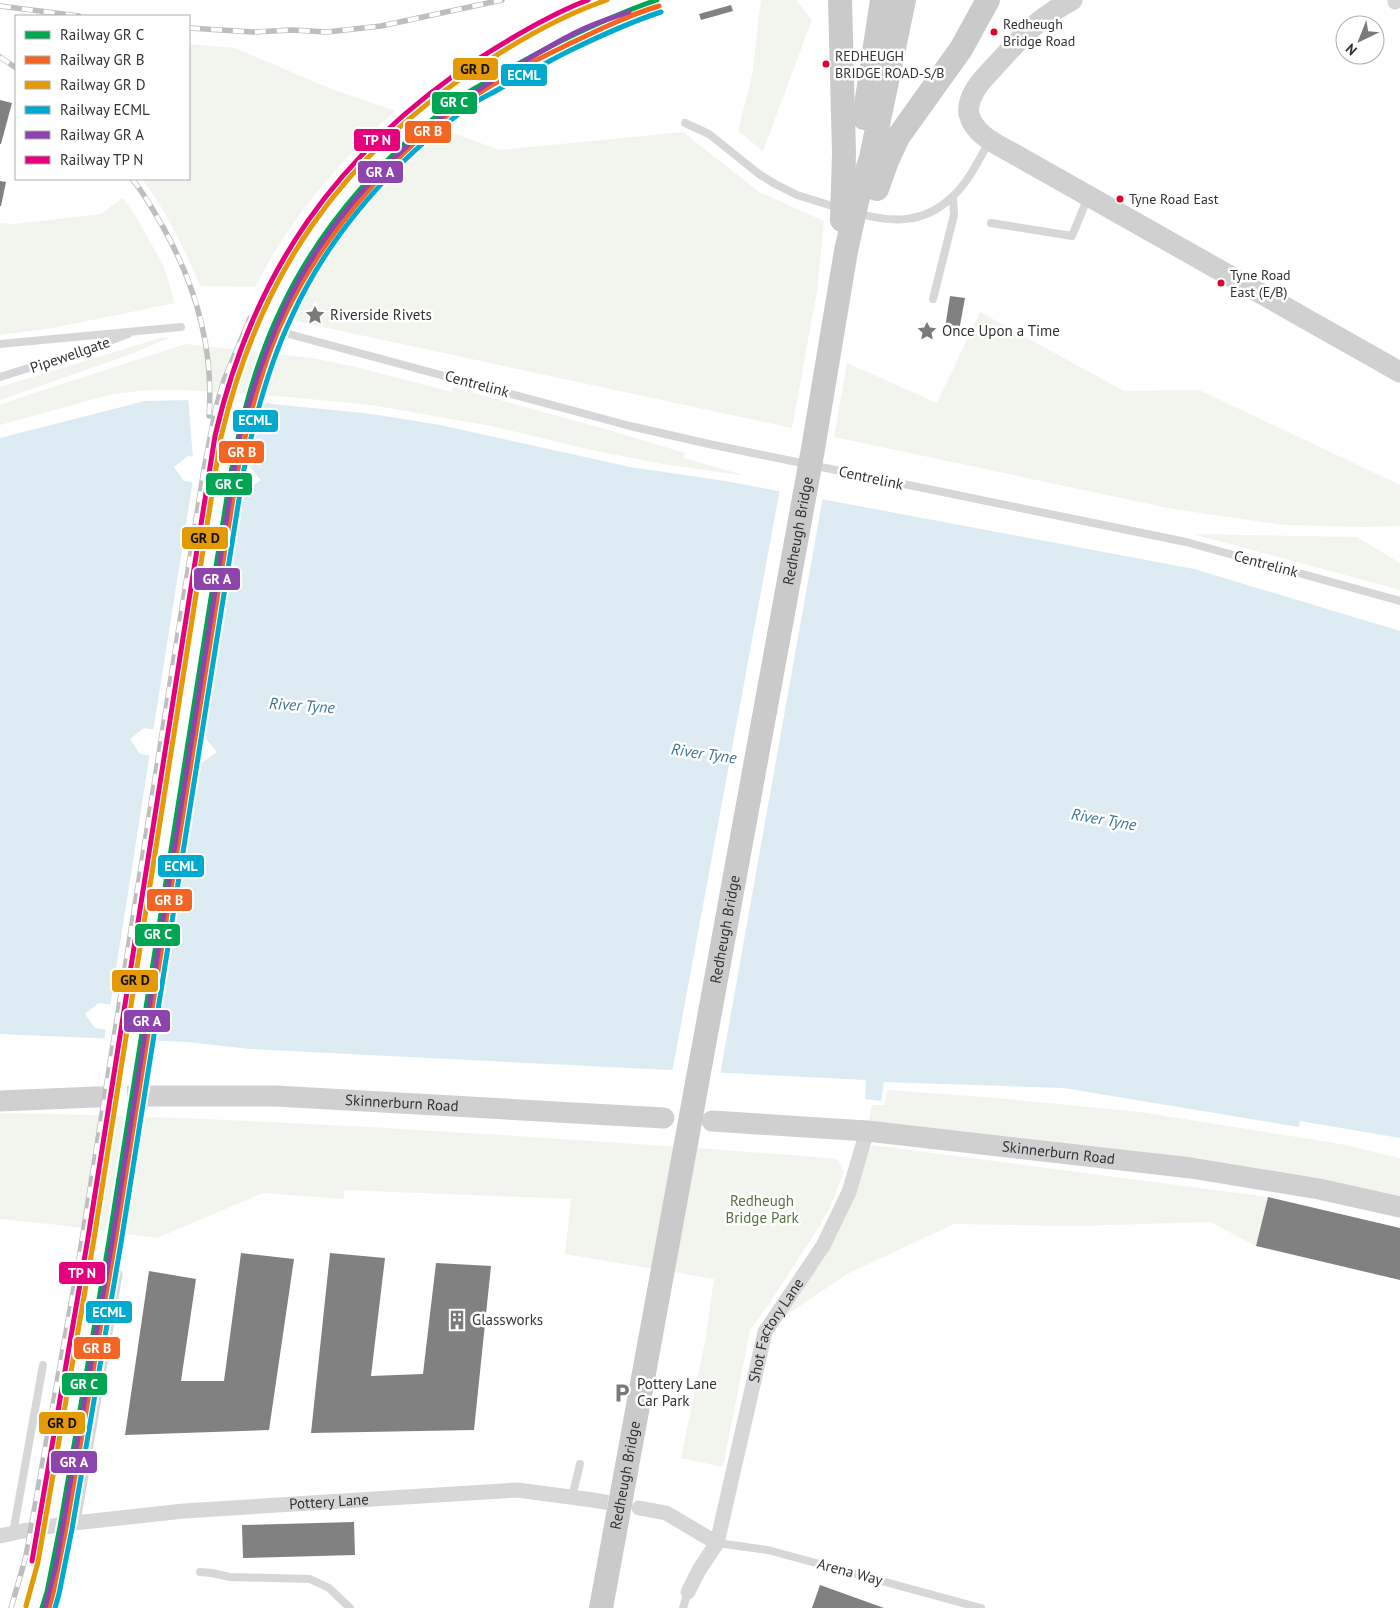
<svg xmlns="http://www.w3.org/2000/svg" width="1400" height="1608" font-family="'PT Sans',sans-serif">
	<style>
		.green { fill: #f1f5ed }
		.water { fill: #ddebf3; fill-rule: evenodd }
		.pier { fill: #fff }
		.building { fill: #818181 }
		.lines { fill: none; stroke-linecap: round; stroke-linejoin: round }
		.street-tunnel { stroke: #d6d6d6; stroke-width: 15; stroke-dasharray: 15 8; stroke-linecap: butt }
		.secondary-tunnel { stroke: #d6d6d6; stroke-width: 21; stroke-dasharray: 21 11; stroke-linecap: butt }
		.lane { stroke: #d7d7d7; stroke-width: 8 }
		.street { stroke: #d7d7d7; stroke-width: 15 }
		.secondary { stroke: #d0d0d0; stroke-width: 21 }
		.primary { stroke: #cacaca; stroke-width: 24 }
		.rail-casing { stroke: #bebebe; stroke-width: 5.5 }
		.rail { stroke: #fff; stroke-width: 4; stroke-dasharray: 11; stroke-linecap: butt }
		.rail-1-casing { stroke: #fff; stroke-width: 9 }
		.rail-2-casing { stroke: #fff; stroke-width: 9 }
		.rail-3-casing { stroke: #fff; stroke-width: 9 }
		.rail-4-casing { stroke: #fff; stroke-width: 9 }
		.rail-5-casing { stroke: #fff; stroke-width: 9 }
		.rail-6-casing { stroke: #fff; stroke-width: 9 }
		.rail-1 { stroke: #00a651; stroke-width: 5 }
		.rail-2 { stroke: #f26522; stroke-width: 5 }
		.rail-3 { stroke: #e39a05; stroke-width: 5 }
		.rail-4 { stroke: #00a9ce; stroke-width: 5 }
		.rail-5 { stroke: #8e44ad; stroke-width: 5 }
		.rail-6 { stroke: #e5007d; stroke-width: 5 }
		.bus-dot { fill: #e4002b; stroke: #fff; stroke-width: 2 }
		.labels { text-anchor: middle; stroke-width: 5; stroke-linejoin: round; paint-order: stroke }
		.bus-label { font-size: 14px; fill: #333; stroke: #fff; text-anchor: start }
		.poi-label { font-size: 15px; fill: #333; stroke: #fff; text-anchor: start }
		.street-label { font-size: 15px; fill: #333; stroke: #fff }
		.park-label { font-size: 15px; fill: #56703f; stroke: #fff }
		.water-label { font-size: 16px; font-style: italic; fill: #3f7597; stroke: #fff }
		.line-badge { stroke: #fff; stroke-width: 2 }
		.badge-label { font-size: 14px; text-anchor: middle; font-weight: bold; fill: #fff }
		.pale-badge-label { font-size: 14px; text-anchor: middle; font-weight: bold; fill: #111 }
	</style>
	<rect width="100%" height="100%" fill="#fff"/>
	<g class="green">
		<path d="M761 0H796L812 20 763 151 738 131 752 76Z"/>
		<path d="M189 44 235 48 329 88 395 111C336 164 292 216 255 287L200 286C184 248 167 212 142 179H189Z"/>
		<path d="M441 129 500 150 683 132 759 192 824 221 817 291 792 428 290 320C300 293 317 268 334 244 366 200 399 164 441 129Z"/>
		<path d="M123 198 138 220 164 267 175 303 53 328 0 335V223L15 224 101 214Z"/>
		<path d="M980 312 1124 391 1199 390 1400 485V526L1364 527 1284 525 1173 509 834 437 847 363 937 403Z"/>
		<path d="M171 337 134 353 0 400V387L160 338Z"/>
		<path d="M186 344 312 358 356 367 452 392 453 387 612 431 685 453 684 458 746 476 663 464 596 451 491 426 371 405 288 397 183 390H148L113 394 0 425V405L25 396Z"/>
		<path d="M1193 534 1357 537 1400 563V590Z"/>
		<path d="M887 1090 996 1098 1140 1112 1341 1144 1400 1158V1207L867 1131 872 1105H885Z"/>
		<path d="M0 1113C182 1116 365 1126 547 1138 643 1145 740 1150 837 1159L844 1172 829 1209 815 1233 769 1304 750 1330 723 1467 681 1458 705 1342 714 1279 565 1254 571 1199 344 1190V1199L263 1193 157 1238 59 1225 0 1219Z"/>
		<path d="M872 1145 1268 1197 1256 1246 1210 1222 1076 1226 954 1224 849 1273 779 1320 827 1255Z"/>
	</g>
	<path class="water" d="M191 400 263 403 372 414 440 425 630 467 725 481 1194 569 1400 631V1138L1300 1121 1299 1127 1064 1088 884 1082 881 1101 865 1099 866 1080 250 1049 187 1042 0 1034V438L145 401ZM188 456 248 465 261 480 245 491 184 481 174 467ZM144 728 205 738 217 752 200 764 140 754 130 739ZM99 1003 160 1012 172 1026 156 1038 95 1028 85 1014Z"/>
	<g class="pier">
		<path d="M188 397 259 400 238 466 193 459Z"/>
		<path d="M193 480 233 487 194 739 153 732Z"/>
		<path d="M780 489 823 497 720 1075 672 1073Z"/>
		<path d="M150 753 191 760 151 1013 110 1007Z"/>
		<path d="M106 1027 148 1034 147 1043 104 1041Z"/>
	</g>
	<g class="building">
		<path d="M731 5 733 11 701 20 699 14Z"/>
		<path d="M0 100 12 103 1 144H0Z"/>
		<path d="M0 181 6 182 1 206H0Z"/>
		<path d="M950 296 965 298 959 331 945 328Z"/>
		<path d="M1268 1197 1400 1228V1280L1256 1246Z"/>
		<path d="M241 1253 294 1259 269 1430 125 1435 149 1271 196 1279 181 1381H224Z"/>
		<path d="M330 1253 385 1258 371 1376 423 1374 436 1263 491 1266 474 1430 311 1433Z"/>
		<path d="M354 1522 355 1555 243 1558 242 1525Z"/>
		<path d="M820 1585 884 1608H812Z"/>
	</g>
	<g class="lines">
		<g class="street-tunnel">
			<path d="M593 1500 628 1506"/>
			<path d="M23 1531 65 1524"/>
		</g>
		<path class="secondary-tunnel" d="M95 1097 138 1096"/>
		<g class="lane">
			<path d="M685 123 709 134 759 174 775 184 797 195 839 208"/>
			<path d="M857 213C892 223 924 224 952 197 968 183 978 161 989 142"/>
			<path d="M991 223 1072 236 1088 197"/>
			<path d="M933 299 954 215 953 197"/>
			<path d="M285 333 630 426 709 444 1186 542 1400 601"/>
			<path d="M0 344 181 327"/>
			<path d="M0 377 83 351 128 334"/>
			<path d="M572 1497 580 1464"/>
			<path d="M13 1533 43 1365"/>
			<path d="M717 1543 768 1550 981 1608"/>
			<path d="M200 1572 212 1573 230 1577 310 1579 329 1588 350 1608"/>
			<path d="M683 1608 688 1592"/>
		</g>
		<g class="street">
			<path d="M1395 2 1397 0"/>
			<path d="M639 1508 666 1513 717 1543"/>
			<path d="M73 1522 115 1274"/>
			<path id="s1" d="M65 1524 184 1511 517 1490 593 1500"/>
			<path d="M0 1536 23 1531"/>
			<path id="s2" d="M688 1592 699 1570 717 1543 765 1332 823 1246 849 1192 867 1131"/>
		</g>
		<g class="secondary">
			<path d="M1072 0C1061 6 1050 13 1040 21 1023 34 1010 50 996 65 988 74 979 82 974 92 970 99 968 107 969 114 974 135 998 145 1014 154L1400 372"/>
			<path id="s3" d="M138 1096H276L664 1118"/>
			<path d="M0 1101 95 1097"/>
			<path id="s4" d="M712 1121 867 1131 1191 1168 1319 1189 1400 1207"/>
		</g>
		<g class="primary">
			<path d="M840 0 844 153 842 220"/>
			<path d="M864 118 882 0"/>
			<path d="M877 189 887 161 898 137 961 49 988 0"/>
			<path id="s5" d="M601 1608 813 449 846 251 858 197 871 158 904 0"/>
		</g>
		<defs>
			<g id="rail">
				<path d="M0 6 79 16"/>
				<path d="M189 28 253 32 292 30 327 32 381 26 502 0"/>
				<path d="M0 57 16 68"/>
				<path d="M132 179C144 193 153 210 163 227 196 286 214 348 209 416"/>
				<path d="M72 1344 74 1317"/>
				<path d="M11 1608 26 1556 79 1259 204 469 216 407 224 380 250 318"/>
			</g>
		</defs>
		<use href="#rail" class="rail-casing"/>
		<use href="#rail" class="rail"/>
		<defs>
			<path id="rail-1" d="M42 1608 47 1592 60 1527 109 1241 231 472C242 416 256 361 281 309 321 224 388 150 464 95 473 89 483 84 493 78 516 65 539 52 563 40 594 25 624 11 657 0"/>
			<path id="rail-2" d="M49 1608 53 1593 66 1528 115 1242 237 473C249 418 262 362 287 311 326 231 396 149 470 99 500 79 533 61 565 46 596 31 626 16 659 6"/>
			<path id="rail-3" d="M26 1606 38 1562 94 1239 221 437C260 273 341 156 483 64 521 39 563 15 607 0"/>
			<path id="rail-4" d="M55 1608 59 1594 72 1529 121 1243 243 474C254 420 268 366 292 316 330 232 397 158 471 105 481 98 491 94 501 88 524 75 547 62 571 50 600 36 630 22 661 12"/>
			<path id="rail-5" d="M45 1608 56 1565 112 1242 239 440C251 393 266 346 288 301 340 196 429 115 530 58 547 48 565 37 583 29 598 22 614 17 629 12"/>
			<path id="rail-6" d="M32 1561 88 1238 215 436C253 272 337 152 478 59 511 38 551 14 588 0"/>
		</defs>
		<use href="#rail-1" class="rail-1-casing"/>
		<use href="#rail-2" class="rail-2-casing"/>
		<use href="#rail-3" class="rail-3-casing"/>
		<use href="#rail-4" class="rail-4-casing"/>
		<use href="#rail-5" class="rail-5-casing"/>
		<use href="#rail-6" class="rail-6-casing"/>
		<use href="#rail-1" class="rail-1"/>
		<use href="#rail-2" class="rail-2"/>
		<use href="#rail-3" class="rail-3"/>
		<use href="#rail-4" class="rail-4"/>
		<use href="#rail-5" class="rail-5"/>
		<use href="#rail-6" class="rail-6"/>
	</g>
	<defs>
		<symbol id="sight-bare" viewBox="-9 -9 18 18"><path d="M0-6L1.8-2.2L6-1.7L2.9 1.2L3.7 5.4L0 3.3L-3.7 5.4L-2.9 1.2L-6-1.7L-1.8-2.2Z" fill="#7a7a7a" stroke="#fff" stroke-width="2.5" paint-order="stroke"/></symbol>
		<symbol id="building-bare" viewBox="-9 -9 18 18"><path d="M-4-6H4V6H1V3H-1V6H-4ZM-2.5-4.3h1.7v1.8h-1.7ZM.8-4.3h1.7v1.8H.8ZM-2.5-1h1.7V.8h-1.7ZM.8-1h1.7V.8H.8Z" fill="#7a7a7a" stroke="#fff" stroke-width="2.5" paint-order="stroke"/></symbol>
		<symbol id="parking-bare" viewBox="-9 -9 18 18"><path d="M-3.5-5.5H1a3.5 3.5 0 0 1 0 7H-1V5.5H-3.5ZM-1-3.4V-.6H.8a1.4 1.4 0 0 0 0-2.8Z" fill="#7a7a7a" stroke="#fff" stroke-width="2.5" paint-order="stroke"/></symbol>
	</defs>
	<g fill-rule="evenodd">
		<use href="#sight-bare" x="301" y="301" width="28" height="28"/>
		<use href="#sight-bare" x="913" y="317" width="28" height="28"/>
		<use href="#building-bare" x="443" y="1306" width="28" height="28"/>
		<use href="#parking-bare" x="608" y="1379" width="28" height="28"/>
	</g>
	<g class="bus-dot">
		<circle cx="994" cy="32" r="4.5"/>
		<circle cx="826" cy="64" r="4.5"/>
		<circle cx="1120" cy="199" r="4.5"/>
		<circle cx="1221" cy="283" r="4.5"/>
	</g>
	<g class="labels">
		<g class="bus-label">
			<text x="1003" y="29">Redheugh<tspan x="1003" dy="17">Bridge Road</tspan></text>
			<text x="835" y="61">REDHEUGH<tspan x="835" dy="17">BRIDGE ROAD-S/B</tspan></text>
			<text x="1129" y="204">Tyne Road East</text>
			<text x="1230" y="280">Tyne Road<tspan x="1230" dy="17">East (E/B)</tspan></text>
		</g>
		<g class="poi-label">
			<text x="330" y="320">Riverside Rivets</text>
			<text x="942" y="336">Once Upon a Time</text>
			<text x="472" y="1325">Glassworks</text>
			<text x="637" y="1389">Pottery Lane<tspan x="637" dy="17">Car Park</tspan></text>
		</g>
		<g class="street-label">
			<text transform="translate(70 355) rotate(-19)" y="5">Pipewellgate</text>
			<text transform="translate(477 384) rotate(15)" y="5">Centrelink</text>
			<text transform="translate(871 478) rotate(12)" y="5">Centrelink</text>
			<text dy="5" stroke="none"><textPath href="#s5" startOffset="1095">Redheugh Bridge</textPath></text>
			<text transform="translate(1266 564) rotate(15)" y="5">Centrelink</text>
			<text dy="5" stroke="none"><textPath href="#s5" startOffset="690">Redheugh Bridge</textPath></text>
			<text dy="5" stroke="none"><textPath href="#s3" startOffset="264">Skinnerburn Road</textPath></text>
			<text dy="5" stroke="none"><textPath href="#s4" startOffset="348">Skinnerburn Road</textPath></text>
			<text dy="5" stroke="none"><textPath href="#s2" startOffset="279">Shot Factory Lane</textPath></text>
			<text dy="5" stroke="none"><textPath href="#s5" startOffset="135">Redheugh Bridge</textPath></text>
			<text dy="5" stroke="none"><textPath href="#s1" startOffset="265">Pottery Lane</textPath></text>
			<text transform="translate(850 1572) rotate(15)" y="5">Arena Way</text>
		</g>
		<g class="park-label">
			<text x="762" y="1206">Redheugh<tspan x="762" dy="17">Bridge Park</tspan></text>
		</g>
		<g class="water-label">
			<text transform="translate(302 705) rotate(4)" y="6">River Tyne</text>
			<text transform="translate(704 753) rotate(8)" y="6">River Tyne</text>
			<text transform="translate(1104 819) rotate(10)" y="6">River Tyne</text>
		</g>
	</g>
	<g class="line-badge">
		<rect x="452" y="57" width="47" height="24" rx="5" fill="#e39a05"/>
		<rect x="500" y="63" width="48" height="24" rx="5" fill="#00a9ce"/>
		<rect x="431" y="91" width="47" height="24" rx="5" fill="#00a651"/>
		<rect x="404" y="120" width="48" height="24" rx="5" fill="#f26522"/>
		<rect x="353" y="128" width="48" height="24" rx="5" fill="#e5007d"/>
		<rect x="357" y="160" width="47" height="24" rx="5" fill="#8e44ad"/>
		<rect x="232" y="409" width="47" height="24" rx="5" fill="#00a9ce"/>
		<rect x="218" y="440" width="47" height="24" rx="5" fill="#f26522"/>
		<rect x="205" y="472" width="48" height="24" rx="5" fill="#00a651"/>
		<rect x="181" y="526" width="48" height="24" rx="5" fill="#e39a05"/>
		<rect x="193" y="567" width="48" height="24" rx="5" fill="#8e44ad"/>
		<rect x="157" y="854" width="48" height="24" rx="5" fill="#00a9ce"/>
		<rect x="146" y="888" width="47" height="24" rx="5" fill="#f26522"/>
		<rect x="134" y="923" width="47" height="24" rx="5" fill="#00a651"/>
		<rect x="111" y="969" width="48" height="24" rx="5" fill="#e39a05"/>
		<rect x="123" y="1009" width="48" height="24" rx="5" fill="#8e44ad"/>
		<rect x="58" y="1261" width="48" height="24" rx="5" fill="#e5007d"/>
		<rect x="85" y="1300" width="48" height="24" rx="5" fill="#00a9ce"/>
		<rect x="73" y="1336" width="48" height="24" rx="5" fill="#f26522"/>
		<rect x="61" y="1372" width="47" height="24" rx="5" fill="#00a651"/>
		<rect x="38" y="1411" width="48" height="24" rx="5" fill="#e39a05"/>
		<rect x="50" y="1450" width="48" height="24" rx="5" fill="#8e44ad"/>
	</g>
	<g class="badge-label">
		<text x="524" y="80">ECML</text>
		<text x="454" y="107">GR C</text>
		<text x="428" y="136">GR B</text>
		<text x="377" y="145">TP N</text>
		<text x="380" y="177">GR A</text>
		<text x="255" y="425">ECML</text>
		<text x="242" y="457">GR B</text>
		<text x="229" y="489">GR C</text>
		<text x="217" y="584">GR A</text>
		<text x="181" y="871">ECML</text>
		<text x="169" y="905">GR B</text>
		<text x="158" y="939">GR C</text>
		<text x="147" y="1026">GR A</text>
		<text x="82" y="1278">TP N</text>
		<text x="109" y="1317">ECML</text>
		<text x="97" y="1353">GR B</text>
		<text x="84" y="1389">GR C</text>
		<text x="74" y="1467">GR A</text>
	</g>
	<g class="pale-badge-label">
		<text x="475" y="74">GR D</text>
		<text x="205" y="543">GR D</text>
		<text x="135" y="985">GR D</text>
		<text x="62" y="1428">GR D</text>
	</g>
	<rect x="15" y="15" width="175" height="165" fill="#ffffff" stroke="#adadad"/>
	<rect x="25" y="31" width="25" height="8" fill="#00a651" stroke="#adadad"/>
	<text x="60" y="40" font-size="15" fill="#333333">Railway GR C</text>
	<rect x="25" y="56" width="25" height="8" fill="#f26522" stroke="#adadad"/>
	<text x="60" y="65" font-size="15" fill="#333333">Railway GR B</text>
	<rect x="25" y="81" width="25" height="8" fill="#e39a05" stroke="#adadad"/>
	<text x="60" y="90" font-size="15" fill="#333333">Railway GR D</text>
	<rect x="25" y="106" width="25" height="8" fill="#00a9ce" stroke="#adadad"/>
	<text x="60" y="115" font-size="15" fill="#333333">Railway ECML</text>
	<rect x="25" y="131" width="25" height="8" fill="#8e44ad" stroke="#adadad"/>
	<text x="60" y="140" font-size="15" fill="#333333">Railway GR A</text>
	<rect x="25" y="156" width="25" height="8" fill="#e5007d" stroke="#adadad"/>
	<text x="60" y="165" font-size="15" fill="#333333">Railway TP N</text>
	<g transform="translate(1360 40) rotate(223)"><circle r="24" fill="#ffffff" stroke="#adadad"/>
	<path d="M0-4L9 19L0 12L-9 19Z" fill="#7a7a7a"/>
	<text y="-8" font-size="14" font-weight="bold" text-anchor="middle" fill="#333333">N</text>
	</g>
</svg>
